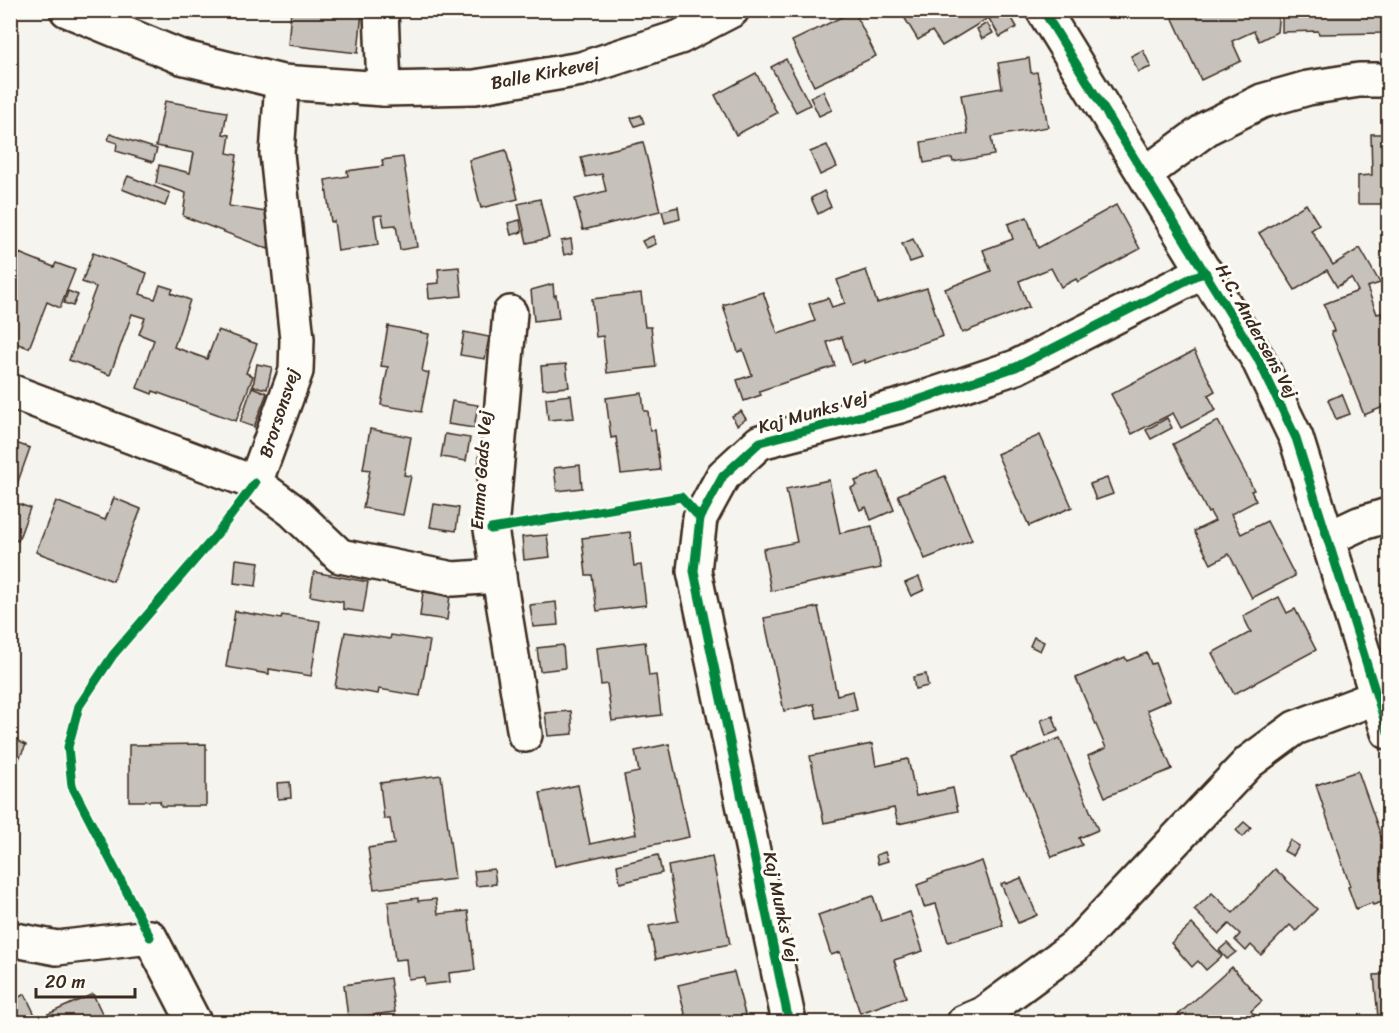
<svg xmlns="http://www.w3.org/2000/svg" width="1399" height="1033" font-family="Sriracha,sans-serif">
	<style>
		.building { fill: #c7c1bb; stroke: #3b2a1e; stroke-width: 1.5 }
		.lines { fill: none; stroke-linecap: round; stroke-linejoin: round }
		.minor-casing { stroke: #3b2a1e; stroke-width: 38 }
		.minor { stroke: #fdfcf7; stroke-width: 33 }
		.cycleway-casing { stroke: #fdfcf7; stroke-width: 13 }
		.cycleway { stroke: #00873e; stroke-width: 9 }
		.labels { text-anchor: middle; stroke-width: 6; stroke-linejoin: round; paint-order: stroke }
		.street-label { font-size: 18px; fill: #3b2a1e; stroke: #fdfcf7 }
	</style>
	<rect width="100%" height="100%" fill="#f5f4ee"/>
	<filter id="ink" filterUnits="userSpaceOnUse"><feTurbulence type="fractalNoise" baseFrequency=".0167" numOctaves="2"/><feDisplacementMap in="SourceGraphic" scale="12" xChannelSelector="R" yChannelSelector="G"/><feConvolveMatrix kernelMatrix="1 2 1 2 8 2 1 2 1" color-interpolation-filters="sRGB"/></filter>
	<g filter="url(#ink)">
		<g class="building">
			<path d="M291 10 362 11 358 53 288 45Z"/>
			<path d="M914 10H986L990 17 942 46 932 31 918 40 904 17Z"/>
			<path d="M1003 10H1007L1017 27 1000 37 989 19Z"/>
			<path d="M1169 10H1279L1277 32 1259 41 1254 31 1232 41 1241 61 1201 80Z"/>
			<path d="M1282 10H1388V33L1319 34 1318 31 1282 32Z"/>
			<path d="M854 11 876 56 814 86 792 41Z"/>
			<path d="M987 23 993 33 982 39 977 29Z"/>
			<path d="M1143 50 1151 67 1138 72 1131 56Z"/>
			<path d="M1029 58 1031 73 1037 72 1039 82H1040L1048 127 991 137 994 155 953 162 952 158 924 163 921 142 968 134 961 95 1002 88 998 63Z"/>
			<path d="M786 59 810 105 796 112 771 67Z"/>
			<path d="M756 73 777 113 736 135 715 95Z"/>
			<path d="M823 91 832 110 819 116 810 97Z"/>
			<path d="M165 101 227 112 223 134 230 135 227 153 237 155 229 206 272 213 273 223 268 249 183 216 186 193 156 183 159 165 190 173 194 153 156 146Z"/>
			<path d="M641 115 644 123 635 126 631 118Z"/>
			<path d="M110 134 157 149 153 162 116 151 117 143 108 140Z"/>
			<path d="M1371 134H1388V204H1358V176L1372 175Z"/>
			<path d="M643 142 660 211 583 230 575 199 606 191 602 174 586 177 581 157Z"/>
			<path d="M827 145 837 167 820 175 810 152Z"/>
			<path d="M506 150 518 199 481 208 469 160Z"/>
			<path d="M403 157 417 247 400 250 396 225 384 226 382 215 374 216 378 245 338 251 334 221 331 222 325 180 348 176 347 171 383 166 382 160Z"/>
			<path d="M128 176 170 193 165 206 122 189Z"/>
			<path d="M824 191 831 207 818 214 811 198Z"/>
			<path d="M540 199 549 238 527 243 518 204Z"/>
			<path d="M1306 204 1319 225 1311 230 1333 265 1360 248 1380 283 1367 287 1377 314 1381 313 1388 332V405L1364 415 1331 332 1334 331 1324 304 1358 291 1351 278 1337 287 1327 270 1295 290 1259 233Z"/>
			<path d="M1116 205 1140 249 1078 282 1076 279 1061 287 1051 268 1019 281 1029 307 962 333 945 289 991 271 983 250 1013 239 1008 224 1027 217 1038 248Z"/>
			<path d="M678 207 680 219 665 223 662 211Z"/>
			<path d="M520 220 522 232 511 235 508 223Z"/>
			<path d="M653 236 656 244 646 248 642 241Z"/>
			<path d="M571 239 573 253 564 255 561 241Z"/>
			<path d="M913 239 922 258 910 262 902 244Z"/>
			<path d="M19 253 54 267 56 263 75 270 60 308 47 302 29 348 10 341V277Z"/>
			<path d="M93 253 147 273 140 294 155 299 160 285 173 289 171 293 190 300 174 347 207 359 218 330 257 344 246 373 253 376 236 421 153 391 152 394 137 388 154 340 139 334 145 318 132 314 110 375 69 360 96 287 82 282Z"/>
			<path d="M459 267 462 296 429 299 428 284 439 283 438 269Z"/>
			<path d="M866 270 877 303 927 288 943 336 865 363V360L851 365 842 337 827 342 835 366 759 391 761 395 744 401 737 380 752 375 743 350 738 352 723 305 763 292 778 334 815 321 809 304 828 298 832 307 845 303 837 280Z"/>
			<path d="M553 284 554 296 556 295 559 318 534 321 531 290Z"/>
			<path d="M68 291 78 295 73 306 64 303Z"/>
			<path d="M641 293 645 327H651L656 367 607 373 603 336 596 337 592 299Z"/>
			<path d="M388 326 429 334 422 371 429 373 421 412 381 405 388 367 381 366Z"/>
			<path d="M464 332 489 337 485 359 460 355Z"/>
			<path d="M1194 351 1215 391 1208 395 1216 410 1181 428 1173 413 1132 434 1111 394Z"/>
			<path d="M257 364 272 367 267 389 253 386Z"/>
			<path d="M566 364 569 387 543 389 541 366Z"/>
			<path d="M252 387 267 393 254 427 240 422Z"/>
			<path d="M642 393 644 411H648L650 431 655 430 660 470 621 474 616 437 611 438 606 398Z"/>
			<path d="M1342 394 1350 414 1336 419 1328 400Z"/>
			<path d="M571 395 574 418 548 420 546 398Z"/>
			<path d="M452 401 478 405 474 428 448 424Z"/>
			<path d="M741 411 746 419 737 425 732 416Z"/>
			<path d="M1167 418 1172 428 1151 439 1146 430Z"/>
			<path d="M1218 421 1254 490 1251 491 1256 501 1231 514 1241 534 1267 521 1295 576 1252 598 1229 554 1211 564 1194 531 1215 521 1210 512 1208 513 1173 444Z"/>
			<path d="M370 429 411 437 404 475 411 476 403 515 363 508 370 470 363 469Z"/>
			<path d="M445 434 470 438 466 461 441 457Z"/>
			<path d="M1040 435 1072 507 1029 526 997 454Z"/>
			<path d="M10 441 30 448 11 501 30 508 18 541 10 538Z"/>
			<path d="M580 465 582 488 557 491 554 468Z"/>
			<path d="M879 472 894 510 871 520 866 507 860 510 851 488 857 485 855 481Z"/>
			<path d="M945 476 972 540 925 559 898 495Z"/>
			<path d="M1107 478 1113 494 1096 500 1090 484Z"/>
			<path d="M829 480 840 533 872 526 881 568 771 591 763 549 797 542 786 489Z"/>
			<path d="M114 498 141 509 113 581 36 552 56 501 105 520Z"/>
			<path d="M434 504 459 508 456 531 430 527Z"/>
			<path d="M630 532 634 566 641 565 646 605 597 611 592 575H586L582 538Z"/>
			<path d="M547 535 550 557 524 560 522 537Z"/>
			<path d="M236 559 259 562 256 586 234 583Z"/>
			<path d="M314 572 368 582 363 612 343 609V602L310 596Z"/>
			<path d="M919 577 924 590 911 596 905 583Z"/>
			<path d="M423 592 450 595 447 620 420 616Z"/>
			<path d="M1279 597 1287 613 1295 609 1316 650 1234 694 1212 653 1251 632 1243 616Z"/>
			<path d="M556 602 558 625 533 627 530 605Z"/>
			<path d="M818 607 837 695 853 691 857 710 817 718 814 704 784 711 764 618Z"/>
			<path d="M235 611 281 619 282 615 320 621 311 676 269 669V674L226 667Z"/>
			<path d="M345 632 390 639 391 635 430 641 420 696 379 689 378 694 335 687Z"/>
			<path d="M1034 637 1044 642 1040 651 1030 646Z"/>
			<path d="M645 642 649 676 656 675 661 715 612 721 607 684 601 685 597 648Z"/>
			<path d="M563 645 565 668 540 671 537 648Z"/>
			<path d="M1147 653 1151 664 1155 663 1170 700 1147 710 1172 769 1105 797 1088 756 1106 748 1076 678 1125 657 1127 661Z"/>
			<path d="M926 674 928 686 915 689 913 677Z"/>
			<path d="M571 711 573 734 548 736 545 713Z"/>
			<path d="M1053 716 1058 731 1046 736 1041 720Z"/>
			<path d="M10 737 26 745 10 776Z"/>
			<path d="M1060 738 1098 830 1079 838 1082 845 1052 857 1011 758Z"/>
			<path d="M206 744V806H161L160 801H129V745Z"/>
			<path d="M669 744 689 837 555 866 540 793 578 785 590 844 636 834 624 775 639 772 635 751Z"/>
			<path d="M872 744 876 766 908 759 916 796 953 788 958 811 898 824 894 808 824 823 810 756Z"/>
			<path d="M1358 771 1388 856V900L1373 905 1372 903 1356 909 1348 887 1350 886 1316 785Z"/>
			<path d="M441 775 455 879 374 889 368 848 394 844 390 819H384L380 783Z"/>
			<path d="M290 782 291 798 278 799 277 783Z"/>
			<path d="M1244 822 1251 828 1243 837 1236 830Z"/>
			<path d="M1290 840 1299 846 1293 856 1284 851Z"/>
			<path d="M885 852 888 861 878 864 876 855Z"/>
			<path d="M658 855 662 873 620 883 617 865Z"/>
			<path d="M712 857 730 944 656 959 649 926 678 921 668 866Z"/>
			<path d="M982 861 1003 925 948 942 936 904 924 907 917 885 928 881V879Z"/>
			<path d="M494 869 496 884 476 886 474 871Z"/>
			<path d="M1275 869 1317 909 1296 931 1290 925 1261 955 1251 945 1246 951 1235 940 1240 934 1229 924 1219 934 1194 910 1212 893 1233 913Z"/>
			<path d="M1021 878 1037 915 1018 923 1001 884 1005 882 1006 884Z"/>
			<path d="M873 896 881 921 910 912 923 951 894 960 906 997 860 1013 840 952 831 955 818 915Z"/>
			<path d="M418 898V901L436 899 438 914 468 911 475 970 449 973 450 982 425 985 424 977 408 979 406 959 395 960 388 902Z"/>
			<path d="M1192 924 1222 956 1206 970 1198 961 1192 967 1171 943Z"/>
			<path d="M1227 943 1236 952 1227 959 1219 950Z"/>
			<path d="M1232 967 1262 1001 1251 1011 1261 1022H1173L1171 1021Z"/>
			<path d="M734 972 747 1022H687L678 985Z"/>
			<path d="M1388 974V1022H1360V1018L1378 1017 1374 975Z"/>
			<path d="M390 978 395 1012 348 1018 344 985Z"/>
			<path d="M25 994 37 1019 93 994 106 1022H10V1013L17 1010 13 1000Z"/>
		</g>
		<g class="lines">
			<defs>
				<g id="minor">
					<path d="M67 10 181 57 282 82 384 89 475 87 581 69 680 37 732 10"/>
					<path d="M381 10 384 89"/>
					<path d="M1043 10 1258 359 1296 438 1388 732"/>
					<path d="M1145 174 1209 127 1262 101 1308 88 1359 80H1388"/>
					<path d="M510 313 491 529 525 735"/>
					<path d="M10 391 255 483 293 511 340 556 453 579 499 576"/>
					<path d="M255 483 296 371 297 339 277 154 282 82"/>
					<path d="M1327 539 1359 524 1388 515"/>
					<path d="M10 939 57 948 150 937 194 1022"/>
					<path d="M789 1022 694 571 700 518 723 476 760 442 900 406 1016 367 1195 276 1206 273"/>
					<path d="M964 1022 983 1014 1074 947 1249 762 1295 728 1377 697"/>
				</g>
			</defs>
			<use href="#minor" class="minor-casing"/>
			<use href="#minor" class="minor"/>
			<defs>
				<g id="cycleway">
					<path d="M1043 10 1258 359 1296 438 1388 732"/>
					<path d="M491 529 681 497 700 518"/>
					<path d="M150 937 72 786 68 747 79 706 113 655 217 534 255 483"/>
					<path d="M789 1022 694 571 700 518 723 476 760 442 900 406 1016 367 1195 276 1206 273"/>
				</g>
			</defs>
			<use href="#cycleway" class="cycleway-casing"/>
			<use href="#cycleway" class="cycleway"/>
		</g>
	</g>
	<g class="labels">
		<g class="street-label">
			<text transform="translate(545 73) rotate(-11)" y="6">Balle Kirkevej</text>
			<text transform="translate(1257 331) rotate(61)" y="6">H.C. Andersens Vej</text>
			<text transform="translate(813 412) rotate(-16)" y="6">Kaj Munks Vej</text>
			<text transform="translate(279 413) rotate(-72)" y="6">Brorsonsvej</text>
			<text transform="translate(481 470) rotate(-86)" y="6">Emma Gads Vej</text>
			<text transform="translate(781 907) rotate(78)" y="6">Kaj Munks Vej</text>
		</g>
	</g>
	<rect width="1399" height="1033" fill="none" stroke="#fdfcf7" stroke-width="36"/>
	<rect x="18" y="18" width="1363" height="997" fill="none" stroke="#3b2a1e" stroke-width="2" filter="url(#ink)"/>
	<path d="M36 988v9h99v-9" fill="none" stroke="#3b2a1e" stroke-width="3"/>
	<text x="45" y="988" font-size="18" fill="#3b2a1e" stroke="#fdfcf7" stroke-width="4.5" paint-order="stroke">20 m</text>
</svg>
